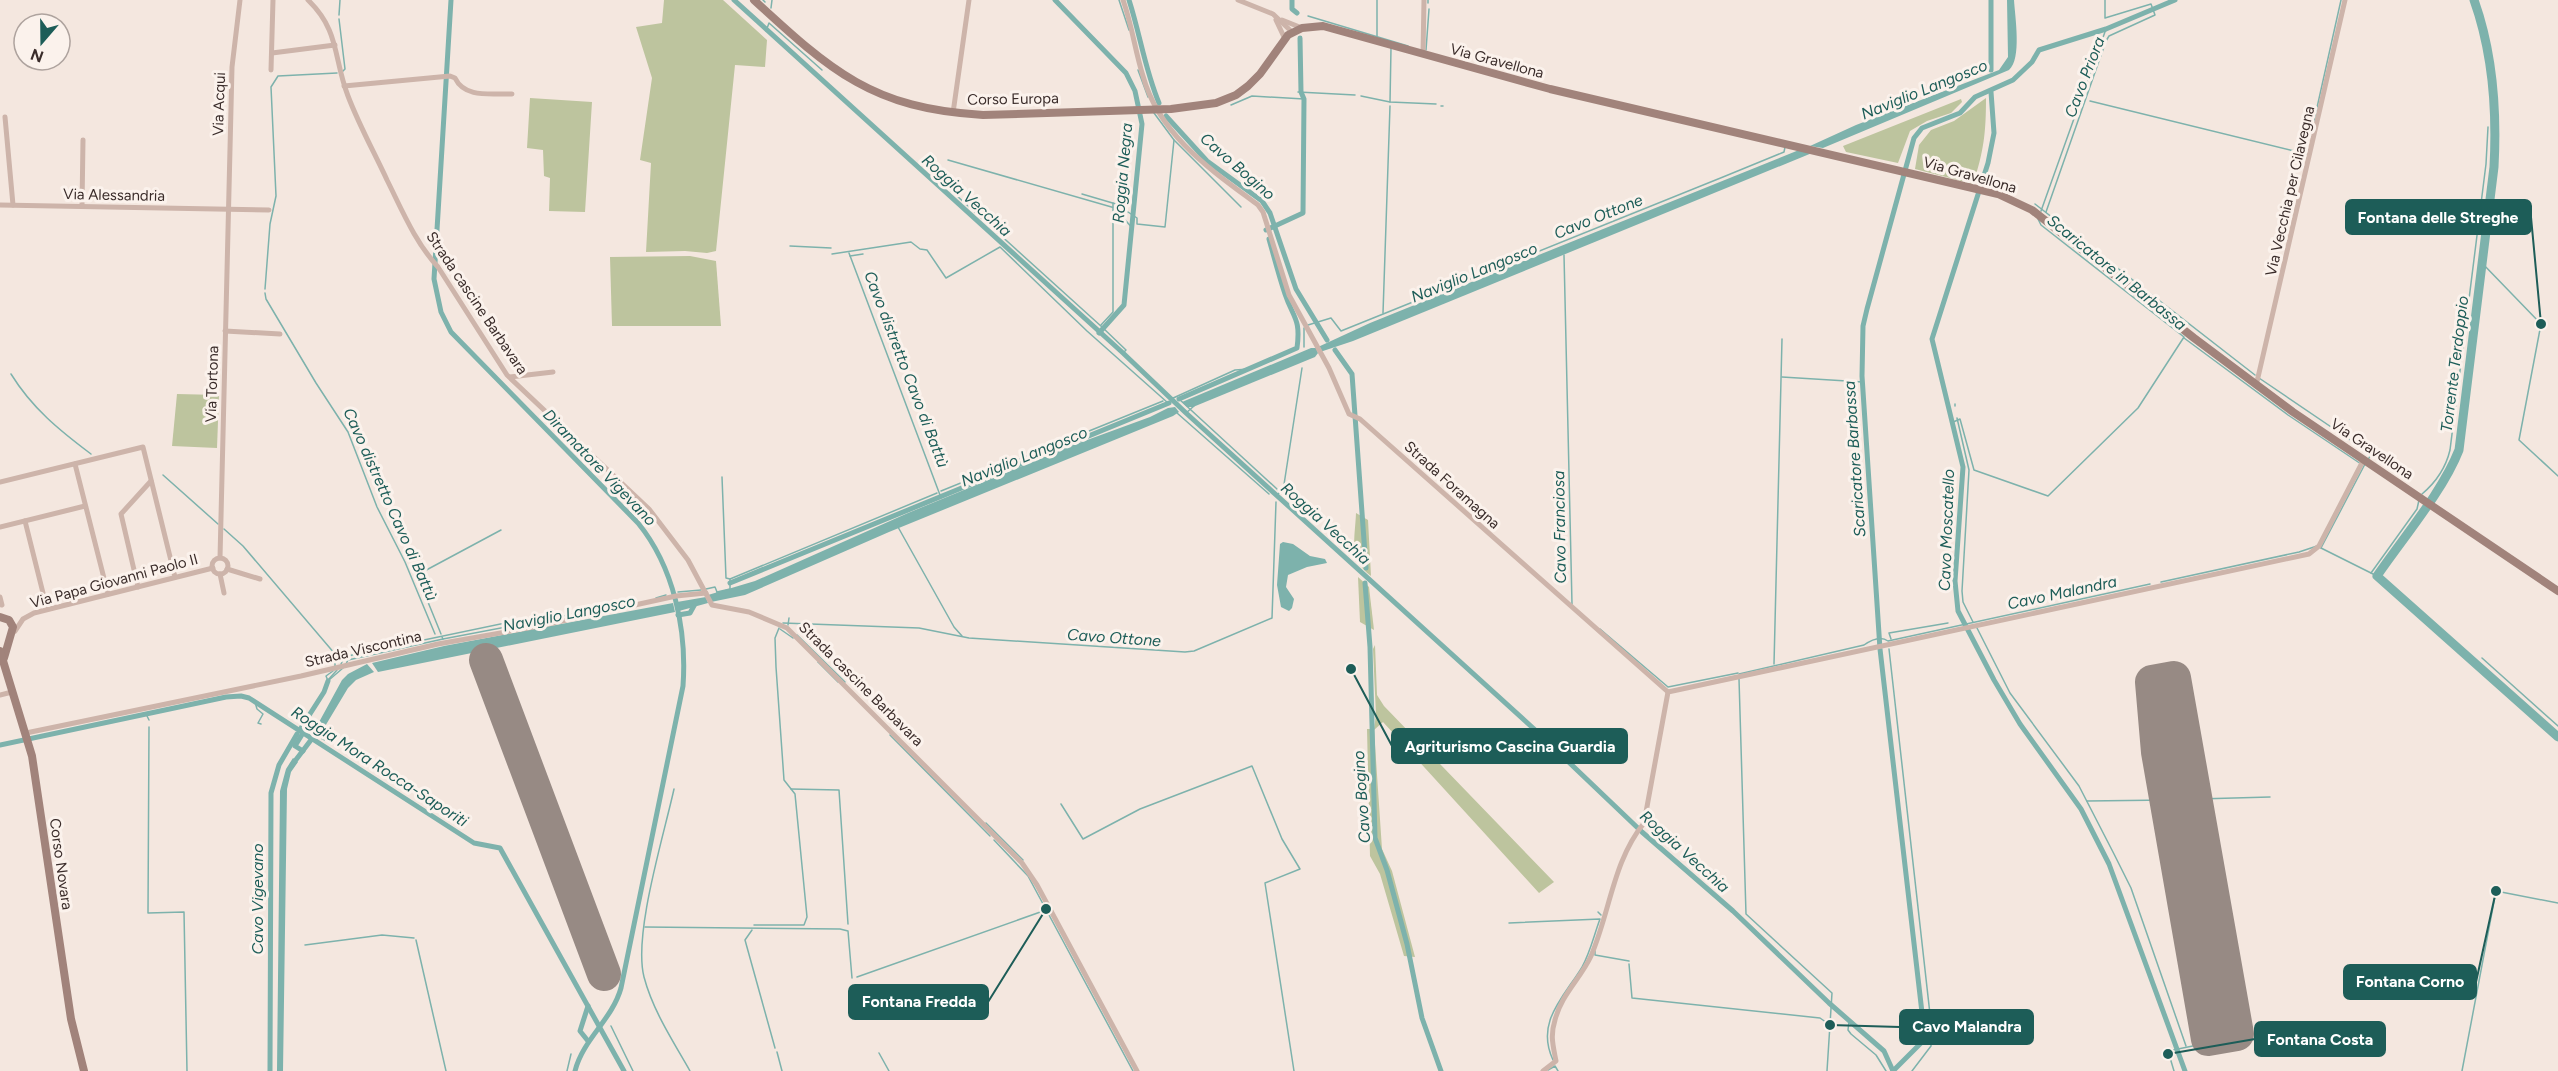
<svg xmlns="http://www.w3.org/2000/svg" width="2558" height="1071" font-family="Figtree,sans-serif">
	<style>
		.green { fill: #bdc49e }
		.water { fill: #7db2ac }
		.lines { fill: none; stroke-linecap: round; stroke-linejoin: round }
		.stream { stroke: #7db2ac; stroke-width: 1.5 }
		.canal { stroke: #7db2ac; stroke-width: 5 }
		.river { stroke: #7db2ac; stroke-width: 9 }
		.runway { stroke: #978a84; stroke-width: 34 }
		.minor { stroke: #cdb4aa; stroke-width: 5 }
		.secondary { stroke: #a1837b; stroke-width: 8 }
		.labels { text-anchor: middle; stroke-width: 6; stroke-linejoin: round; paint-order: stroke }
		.street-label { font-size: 15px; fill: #3a2c2a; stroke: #fbf2ec }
		.water-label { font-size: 16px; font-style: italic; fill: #1d5d58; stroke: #fbf2ec }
		.leader { fill: none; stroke: #1d5d58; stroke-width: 2 }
		.callout-dot { fill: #1d5d58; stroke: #fbf2ec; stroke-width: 2 }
		.callout { fill: #1d5d58; stroke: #1d5d58; stroke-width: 2 }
		.callout-label { font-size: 16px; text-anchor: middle; font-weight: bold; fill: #fff }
	</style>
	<rect width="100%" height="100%" fill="#f4e7df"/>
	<g class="green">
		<path d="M664 0H723L767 40 765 67 735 65 716 251 707 253 685 251 646 252 651 163 640 160 652 78 636 27 662 23Z"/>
		<path d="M530 98 592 102 585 212 549 211 550 178 544 176 543 150 527 148Z"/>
		<path d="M1986 98C1986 132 1984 151 1973 184L1915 169 1919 145 1931 130 1954 121Z"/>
		<path d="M1961 99 1962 102 1951 113 1927 121 1910 131 1898 163 1846 152 1843 146Z"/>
		<path d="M690 256 716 261 721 326H612L610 257Z"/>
		<path d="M177 394 219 395 217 448 172 446Z"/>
		<path d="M1356 513 1368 520 1371 576C1348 559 1355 539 1356 513Z"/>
		<path d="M1358 577 1369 587 1374 630 1360 622Z"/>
		<path d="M1375 645 1377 695 1384 706 1554 882 1539 893 1383 722 1374 730 1382 849 1392 871 1415 957 1404 956 1380 874 1370 856 1367 729H1374L1376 715 1373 649Z"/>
	</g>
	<g class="water">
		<path d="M2007 0H2014C2015 17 2022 59 2009 70L1823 148 1810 146 1856 125 1999 70 2008 57Z"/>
		<path d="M1799 150 1812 153 1353 341 1320 352 1318 347 1370 323Z"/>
		<path d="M1311 348H1316L1318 353 1315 357 1193 407H1187L1182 402Z"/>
		<path d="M1175 407 1179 412 1173 416 889 532 745 595 711 602 708 595 755 581 908 513 1068 447 1150 417 1168 408Z"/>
		<path d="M1283 542 1293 544 1310 556 1325 559 1327 563 1307 567 1288 575 1286 587 1294 599 1292 608 1289 611 1281 607 1277 585 1280 544Z"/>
		<path d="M706 597 708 603 679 611 677 602Z"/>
		<path d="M673 603 675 612 378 672 372 663 444 646Z"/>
		<path d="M367 664 374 672 356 680 348 688 324 728 325 741 321 739V731L316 738 312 735 342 680 348 674Z"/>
		<path d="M293 758 298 762 291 772 287 789 283 1071H277L280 791 286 769Z"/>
	</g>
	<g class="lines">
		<g class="stream">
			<path d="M763 0 765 2"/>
			<path d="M1119 0 1129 30"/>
			<path d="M1377 0V36"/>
			<path d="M1428 0V3"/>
			<path d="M771 8 772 0"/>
			<path d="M339 15 340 0"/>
			<path d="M1308 16 1408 46"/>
			<path d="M339 19 345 69 342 72"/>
			<path d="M766 31 769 23 822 70"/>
			<path d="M1426 50 1429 9"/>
			<path d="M1138 70 1148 97"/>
			<path d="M1298 92 1355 95"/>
			<path d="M1361 96 1390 102 1436 104"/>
			<path d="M2090 101 2306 154"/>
			<path d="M1390 102 1391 48"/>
			<path d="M1231 105 1252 96 1304 99"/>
			<path d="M1441 106H1443"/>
			<path d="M1154 113 1174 140 1241 207"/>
			<path d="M2314 121 2341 0"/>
			<path d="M948 160 1115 208 1133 229"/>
			<path d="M946 186 1102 327 1126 350 1123 353"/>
			<path d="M1082 194 1116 204 1137 218V224L1165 227 1174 140"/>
			<path d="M2035 204 2255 375"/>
			<path d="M2041 211 2106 29"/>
			<path d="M2046 212 2106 41 2109 36 2155 15 2151 4 2105 18V0"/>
			<path d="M790 246 831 248"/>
			<path d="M849 253 940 495"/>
			<path d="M832 254 911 242 920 249 927 250 946 278 1000 247 1087 331 1168 403"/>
			<path d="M1564 255 1572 604"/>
			<path d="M850 256 863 254"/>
			<path d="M2481 262 2541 324 2519 440 2558 476"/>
			<path d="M265 289 270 224 276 196 271 87 278 76 337 73"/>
			<path d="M265 293 266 299 316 383 348 432 377 507 405 562 435 634"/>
			<path d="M1383 313 1390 106"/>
			<path d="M1101 325 1113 312V203"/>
			<path d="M1308 325 1331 318 1341 331 1723 177 1784 152 1785 147"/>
			<path d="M2184 338 2288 415 2361 464"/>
			<path d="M1304 347V328"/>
			<path d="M11 374C32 408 59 430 91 454"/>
			<path d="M1782 377 1863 382"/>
			<path d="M2259 378 2371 454 2368 460"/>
			<path d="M1171 399 1235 370 1249 369"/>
			<path d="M1179 399 1277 489 1280 492 1277 495"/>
			<path d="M1955 404V406"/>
			<path d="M1177 413 1269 494"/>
			<path d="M1186 413 1194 406"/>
			<path d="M1957 418 1969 470 1962 591 1963 602 1973 622"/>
			<path d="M1951 423 1960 419 1974 470 2048 496 2138 408 2184 337 2041 225 2038 219"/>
			<path d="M163 475 218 524"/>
			<path d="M941 491 1163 401"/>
			<path d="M1283 491 1302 368"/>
			<path d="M2422 494C2435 483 2446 467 2450 450L2486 164 2488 127"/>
			<path d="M898 527 954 627 962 636"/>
			<path d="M224 529 243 546 335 654V667"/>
			<path d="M2321 548 2365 464"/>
			<path d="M2321 548 2377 576"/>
			<path d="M2371 573 2417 509 2419 500"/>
			<path d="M730 579 937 493"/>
			<path d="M2161 582 2299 552 2317 546"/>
			<path d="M706 589 715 587 717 592"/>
			<path d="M678 592 701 590"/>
			<path d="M717 594V592L730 589V579L726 578 722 477"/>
			<path d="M656 598 666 595"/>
			<path d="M783 623 919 628 969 638 1185 652 1194 651 1272 618 1276 502"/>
			<path d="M788 625 789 618"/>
			<path d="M1977 628 2010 693 2079 786 2114 854 2131 888 2186 1046"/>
			<path d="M780 629 793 638"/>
			<path d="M1600 629 1668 687 1738 673"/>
			<path d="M441 634 417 575 501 530"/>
			<path d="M797 635 845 682"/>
			<path d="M443 639 631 603"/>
			<path d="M1891 639 1889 633 1948 623"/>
			<path d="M1889 649 1932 1032 1931 1046 1912 1071"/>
			<path d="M2482 658 2558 726"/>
			<path d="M818 662 838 682"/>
			<path d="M341 664 344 658 352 655 534 617"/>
			<path d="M346 664 348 660 443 639 442 637"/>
			<path d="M1774 664 1782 339"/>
			<path d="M1739 674 1864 645C1871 640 1880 635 1888 641L2150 584"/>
			<path d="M1739 679 1746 914 1832 993 1827 1071"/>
			<path d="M328 680 337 670"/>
			<path d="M329 680 343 668"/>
			<path d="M328 681 326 676 333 671"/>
			<path d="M255 702 257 709 263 714 258 723 261 724"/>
			<path d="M147 716 149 720"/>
			<path d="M149 727 148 913 184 912 187 1071"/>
			<path d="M890 735 990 836"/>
			<path d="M293 745 295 746"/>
			<path d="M674 789C664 835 633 934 644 977 653 1011 673 1041 690 1071"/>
			<path d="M791 789 839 790 848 924"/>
			<path d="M2198 799 2270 797"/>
			<path d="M2087 801 2168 800"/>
			<path d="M1061 804 1083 839 1140 809 1252 766 1282 839 1300 869 1265 883 1294 1071"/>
			<path d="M986 823 1023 860"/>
			<path d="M994 840 1028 876 1133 1071"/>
			<path d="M1598 912 1601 915"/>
			<path d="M1509 923 1600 919C1594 935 1590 953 1582 967 1564 997 1535 1022 1553 1060"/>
			<path d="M754 925H804L807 917 795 794 784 780 776 667 775 638 779 628"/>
			<path d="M645 927 840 929 848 931 852 978"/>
			<path d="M752 930 745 940 775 1048"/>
			<path d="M416 940 446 1071"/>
			<path d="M305 945 382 935 414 938"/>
			<path d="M1595 951V955L1629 961"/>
			<path d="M1629 964 1632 998 1820 1018 1830 1025"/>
			<path d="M857 977 1046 910"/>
			<path d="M1849 1021 1848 1030 1851 1034 1876 1055 1886 1071"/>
			<path d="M611 1026 633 1071"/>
			<path d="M777 1052 782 1071"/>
			<path d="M879 1053 889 1071"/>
			<path d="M1548 1070 1555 1066 1558 1071"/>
			<path d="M567 1071 571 1054"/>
			<path d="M2174 1071 2168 1051 2311 1022"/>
			<path d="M2462 1071 2496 891 2558 903"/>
		</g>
		<g class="canal">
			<path d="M451 0 434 279 441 312 451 332 638 523C674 567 687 630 683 686L621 988C612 1020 583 1039 575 1071"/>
			<path d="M734 0 1123 353 1186 413 1533 728 1642 832 1733 911 1829 1003 1884 1051 1893 1071"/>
			<path d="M1055 0 1126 73 1135 91 1142 124 1124 305 1099 333"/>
			<path d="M1129 0C1140 34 1145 70 1159 103"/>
			<path d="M1292 0V9L1297 13"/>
			<path d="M1991 0V70"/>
			<path d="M1991 92 1994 133 1988 163 1932 339 1963 467 1955 581 1958 611 1994 680 2020 724 2081 809 2109 864 2185 1071"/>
			<path d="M1166 116 1207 161 1262 201 1270 213 1296 289 1327 340"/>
			<path d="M1266 230 1303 213 1304 99 1301 92 1300 38"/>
			<path d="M1335 350 1352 374 1366 568"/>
			<path d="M1179 399 1297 348C1301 318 1293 318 1285 294 1279 276 1274 257 1269 239"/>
			<path d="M730 583 1169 403"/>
			<path d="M1365 583 1370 647 1375 838 1387 870 1407 944 1422 1018 1441 1071"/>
			<path d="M678 615 690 613 696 602"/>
			<path d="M301 728 324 692 328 681"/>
			<path d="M0 745 226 697 241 696 249 698 474 843 500 848 624 1071"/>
			<path d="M303 751 295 746 303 733"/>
			<path d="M292 765 317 732"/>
			<path d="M588 1006 580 1031 588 1041"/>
			<path d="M270 1071 271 793 279 765 297 734"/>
			<path d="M1893 1071 1921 1043 1924 1030 1880 649 1862 376 1863 326 1867 309 1914 138 1922 128 1960 113 1975 97 2013 80 2032 62 2039 50 2106 29 2175 0"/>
		</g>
		<path class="river" d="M2474 0C2493 53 2497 111 2494 167L2459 450C2443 491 2403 538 2377 576L2558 737"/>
		<g class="runway">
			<path d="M486 660 604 974"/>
			<path d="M2174 678 2237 1034 2208 1039 2158 752 2152 682Z"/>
		</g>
		<g class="minor">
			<path d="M308 0C340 31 333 57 348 96 359 125 374 152 387 180 402 210 415 242 438 267L507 375 649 509 688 560 712 605 749 612 787 628 1022 863 1037 885 1137 1071"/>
			<path d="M1123 0C1132 25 1135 51 1143 76 1159 135 1211 170 1258 205L1263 212 1289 295 1329 368 1349 414 1360 419 1668 692"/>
			<path d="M1238 0 1273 14 1292 32"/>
			<path d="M1276 20 1285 39"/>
			<path d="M1282 20 1302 28"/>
			<path d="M272 53 335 45"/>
			<path d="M1423 54 1424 0"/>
			<path d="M271 70 273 0"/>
			<path d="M344 86 450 76 455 78C465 99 492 93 512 94"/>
			<path d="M953 113 969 0"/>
			<path d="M5 117 13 205"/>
			<path d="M0 205 269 210"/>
			<path d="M82 206 83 140"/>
			<path d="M225 331 280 334"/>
			<path d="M510 377 553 372"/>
			<path d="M2256 386 2345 0"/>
			<path d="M75 464 108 594"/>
			<path d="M0 482 143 447 175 577"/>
			<path d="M25 521 47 609"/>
			<path d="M0 527 85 506"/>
			<path d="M220 558 232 67 240 0"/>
			<circle cx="220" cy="566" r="8"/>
			<path d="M227 569 260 579"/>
			<path d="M220 574 224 593"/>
			<path d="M138 587 121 514 151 481"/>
			<path d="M0 597 2 605"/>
			<path d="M15 631 23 619 34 613 213 568"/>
			<path d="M0 695 12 692"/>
			<path d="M26 733 301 676 438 644 539 626 676 596 706 593"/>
			<path d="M1543 1071 1556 1061C1553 1045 1550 1036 1555 1020 1561 995 1581 978 1591 956 1610 912 1613 861 1644 823L1668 692 2309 554 2319 546 2364 459"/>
		</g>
		<g class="secondary">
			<path d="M754 0C831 71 873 109 983 115L1171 109 1216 103 1236 95 1248 86 1260 74 1288 35 1302 28 1323 26 1550 89 1998 194 2032 210 2194 338 2293 412 2558 591"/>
			<path d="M0 617 9 620 13 627 4 658"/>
			<path d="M0 651 32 756 71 1019 84 1071"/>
		</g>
	</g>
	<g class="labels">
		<g class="street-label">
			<text transform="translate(1497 61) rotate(15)" y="5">Via Gravellona</text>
			<text transform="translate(1013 99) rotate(-1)" y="5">Corso Europa</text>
			<text transform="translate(219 104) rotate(-88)" y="5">Via Acqui</text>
			<text transform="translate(1970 175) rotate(16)" y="5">Via Gravellona</text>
			<text transform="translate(2290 191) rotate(-77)" y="5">Via Vecchia per Cilavegna</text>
			<text transform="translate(114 195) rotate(1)" y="5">Via Alessandria</text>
			<text transform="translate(477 303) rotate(56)" y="5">Strada cascine Barbavara</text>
			<text transform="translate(212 384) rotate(-88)" y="5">Via Tortona</text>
			<text transform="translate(2372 449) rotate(34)" y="5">Via Gravellona</text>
			<text transform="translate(1452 485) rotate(42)" y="5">Strada Foramagna</text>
			<text transform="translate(114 581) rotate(-15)" y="5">Via Papa Giovanni Paolo II</text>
			<text transform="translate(363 649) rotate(-13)" y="5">Strada Viscontina</text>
			<text transform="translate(861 684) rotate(45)" y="5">Strada cascine Barbavara</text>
			<text transform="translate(61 864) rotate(82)" y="5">Corso Novara</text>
		</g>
		<g class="water-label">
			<text transform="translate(2084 77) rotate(-69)" y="6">Cavo Priora</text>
			<text transform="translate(1924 89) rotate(-22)" y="6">Naviglio Langosco</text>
			<text transform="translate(1238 166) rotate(41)" y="6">Cavo Bogino</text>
			<text transform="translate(1122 173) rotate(-85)" y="6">Roggia Negra</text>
			<text transform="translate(967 195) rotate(42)" y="6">Roggia Vecchia</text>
			<text transform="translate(1598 216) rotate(-22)" y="6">Cavo Ottone</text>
			<text transform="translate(1474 272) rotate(-22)" y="6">Naviglio Langosco</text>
			<text transform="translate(2117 272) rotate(39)" y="6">Scaricatore in Barbassa</text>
			<text transform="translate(2454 364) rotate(-83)" y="6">Torrente Terdoppio</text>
			<text transform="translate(907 369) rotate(69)" y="6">Cavo distretto Cavo di Battù</text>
			<text transform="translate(1024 456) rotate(-22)" y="6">Naviglio Langosco</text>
			<text transform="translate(1854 459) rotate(-94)" y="6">Scaricatore Barbassa</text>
			<text transform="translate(600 467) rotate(46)" y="6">Diramatore Vigevano</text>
			<text transform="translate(391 504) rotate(66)" y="6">Cavo distretto Cavo di Battù</text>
			<text transform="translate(1326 523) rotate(42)" y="6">Roggia Vecchia</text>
			<text transform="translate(1559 527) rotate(-91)" y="6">Cavo Franciosa</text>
			<text transform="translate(1946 530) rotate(-88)" y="6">Cavo Moscatello</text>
			<text transform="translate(2062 592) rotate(-12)" y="6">Cavo Malandra</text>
			<text transform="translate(569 613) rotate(-11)" y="6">Naviglio Langosco</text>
			<text transform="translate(1114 637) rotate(4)" y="6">Cavo Ottone</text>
			<text transform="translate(380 766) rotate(33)" y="6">Roggia Mora Rocca-Saporiti</text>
			<text transform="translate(1361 797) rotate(-94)" y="6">Cavo Bogino</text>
			<text transform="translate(1685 851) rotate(42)" y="6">Roggia Vecchia</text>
			<text transform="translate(257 899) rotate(-90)" y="6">Cavo Vigevano</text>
		</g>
	</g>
	<path class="leader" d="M2541 324L2531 217M1351 669L1392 746M2496 891L2476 982M1046 909L988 1002M1830 1025L1900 1027M2168 1054L2255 1039"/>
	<g class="callout-dot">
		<circle cx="2541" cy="324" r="6"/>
		<circle cx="1351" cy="669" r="6"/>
		<circle cx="2496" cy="891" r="6"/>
		<circle cx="1046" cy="909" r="6"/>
		<circle cx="1830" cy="1025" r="6"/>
		<circle cx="2168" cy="1054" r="6"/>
	</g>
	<g class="callout">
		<rect x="2346" y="200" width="185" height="34" rx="6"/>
		<rect x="1392" y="729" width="235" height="34" rx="6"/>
		<rect x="2344" y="965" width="132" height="34" rx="6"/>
		<rect x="849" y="985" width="139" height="34" rx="6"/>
		<rect x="1900" y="1010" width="133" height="34" rx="6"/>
		<rect x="2255" y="1022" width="130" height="34" rx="6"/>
	</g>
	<g class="callout-label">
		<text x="2438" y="223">Fontana delle Streghe</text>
		<text x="1510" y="752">Agriturismo Cascina Guardia</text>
		<text x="2410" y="987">Fontana Corno</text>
		<text x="919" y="1007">Fontana Fredda</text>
		<text x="1967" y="1032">Cavo Malandra</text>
		<text x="2320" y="1045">Fontana Costa</text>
	</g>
	<g transform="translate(42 42) rotate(200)"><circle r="28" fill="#fbf2ec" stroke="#aea39e" stroke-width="1.5"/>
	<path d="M0-4.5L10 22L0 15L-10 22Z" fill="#1d5d58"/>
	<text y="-9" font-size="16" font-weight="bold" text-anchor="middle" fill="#3a2c2a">N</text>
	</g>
</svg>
